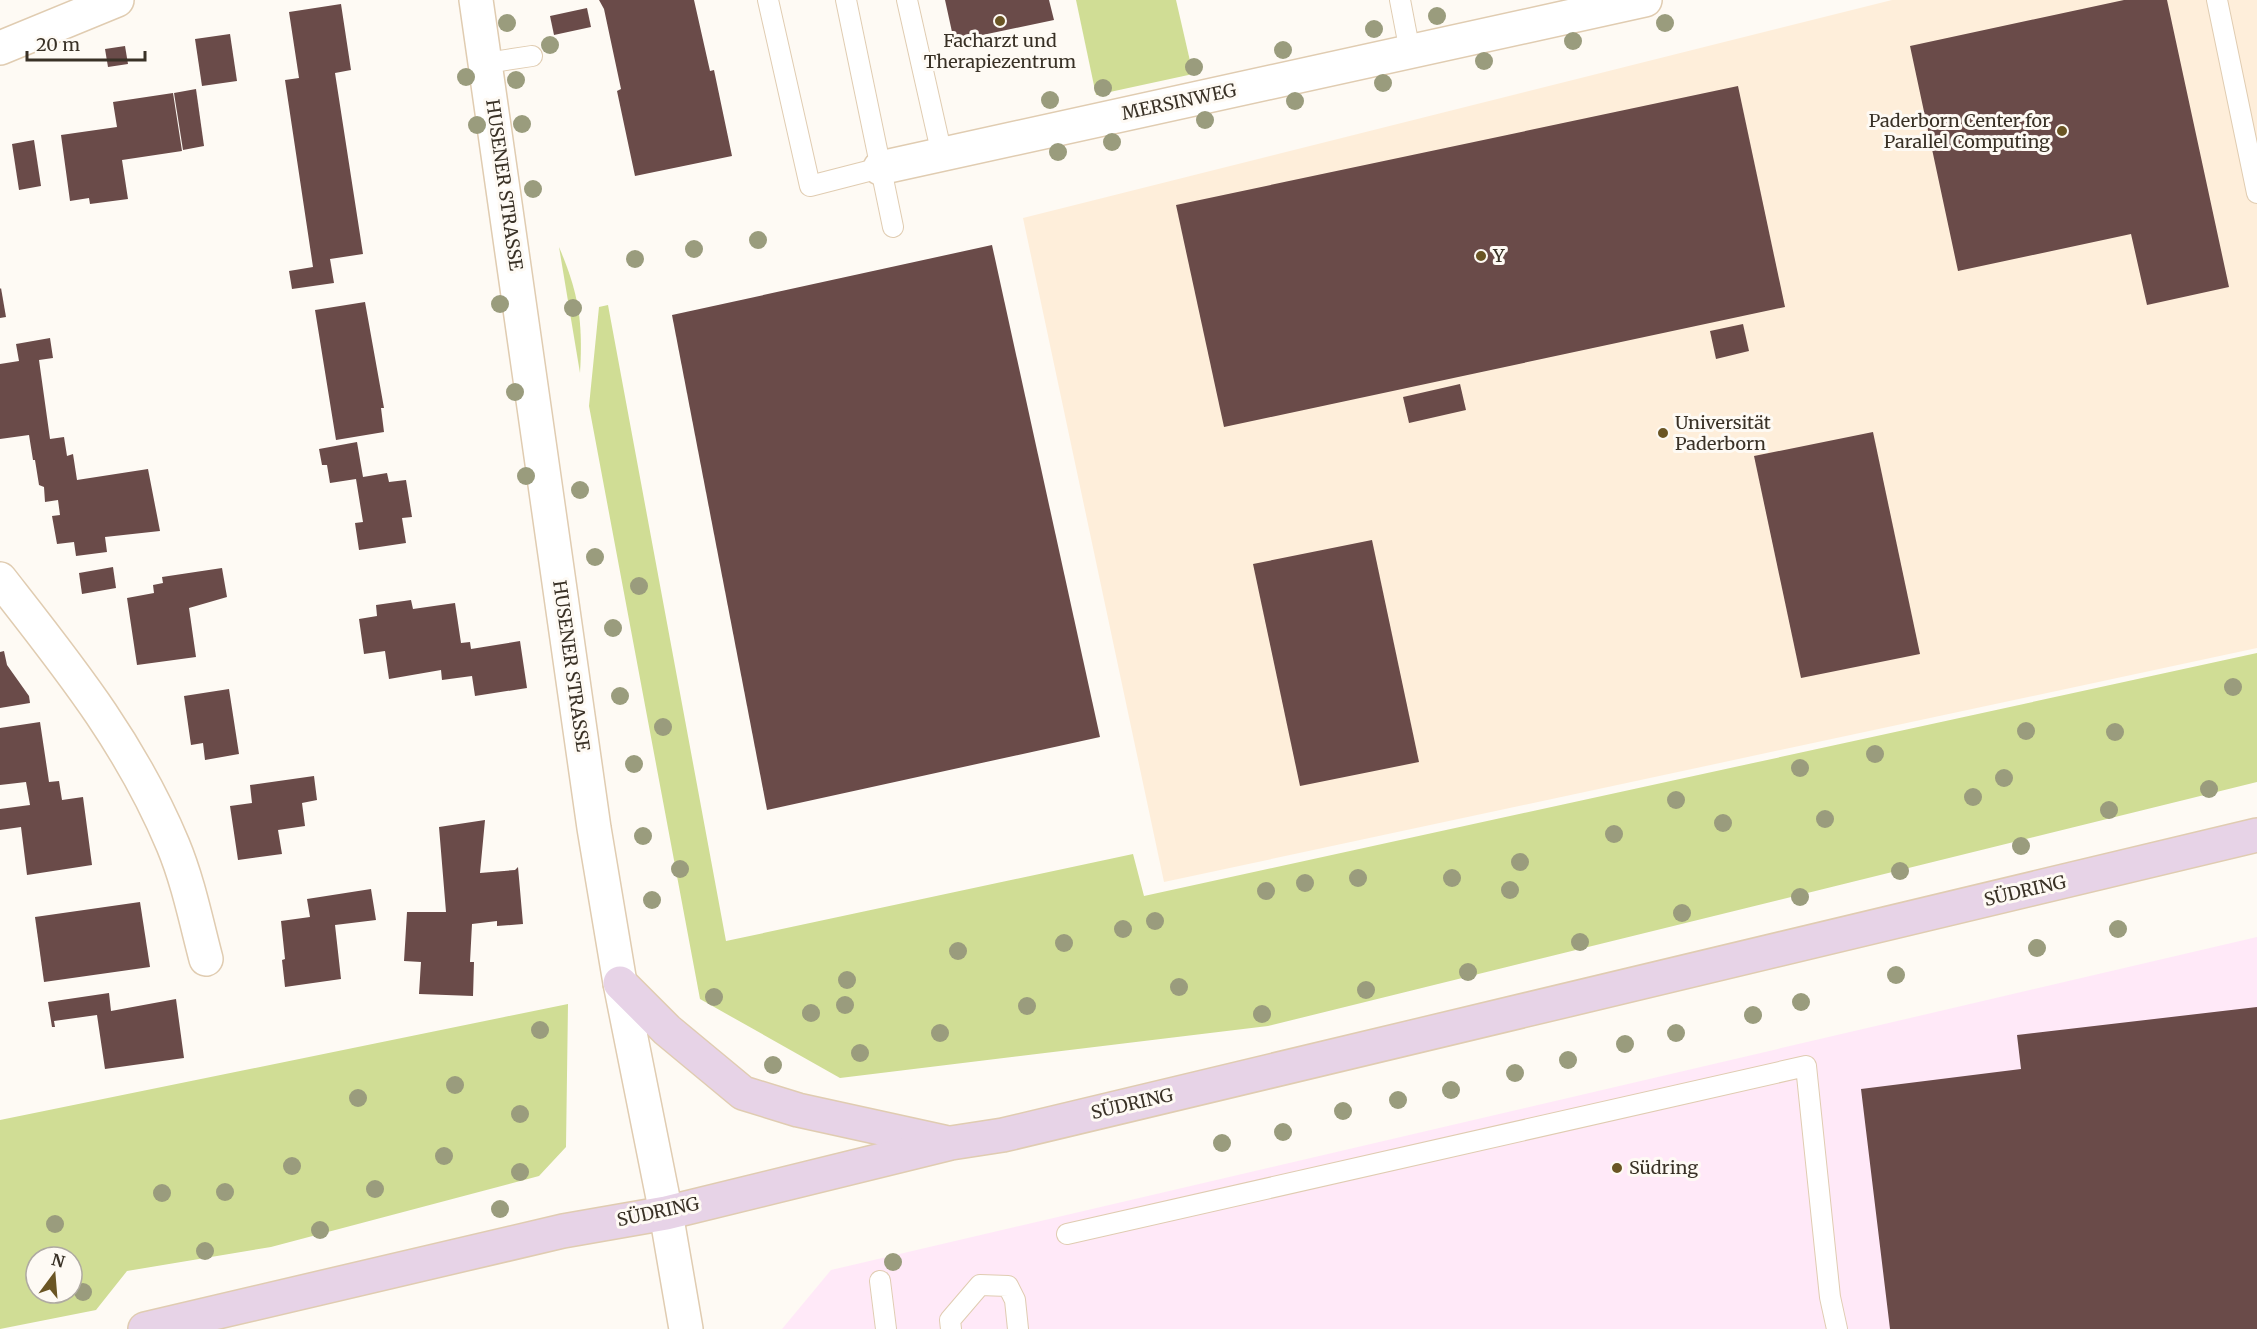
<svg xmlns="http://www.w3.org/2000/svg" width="2257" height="1329" font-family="Merriweather,serif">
<rect width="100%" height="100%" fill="#fefaf4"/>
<polygon fill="#ffe9f8" points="2257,937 2257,1329 782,1329 831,1270"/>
<polygon fill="#feeeda" points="1892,0 2257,0 2257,648 1164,882 1023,218"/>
<g fill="#d0dd95" fill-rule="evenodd">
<polygon points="1076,0 1176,0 1193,74 1096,95"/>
<path d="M 559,247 C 579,294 583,322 580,373 Z"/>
<polygon points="608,305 726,941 1133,854 1144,896 2257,653 2257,782 1268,1026 840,1078 700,999 589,406 599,307"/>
<path d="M 568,1004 L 566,1147 L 539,1176 L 271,1247 L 127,1271 L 96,1310 L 0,1329 L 0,1120 ZM 36,1257 L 72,1257 L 72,1293 L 36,1293 Z"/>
</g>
<g fill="#6a4b49">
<polygon points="599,0 694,0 710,71 714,70 732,156 635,176 617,91 621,89 604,9"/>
<polygon points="945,0 1049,0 1054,20 954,41"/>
<polygon points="2124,0 2167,0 2229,287 2147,305 2131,234 1958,271 1910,46"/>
<polygon points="341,4 351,70 335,73 363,254 330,259 334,283 292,289 289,271 313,267 285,80 299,78 289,12"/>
<polygon points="587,8 591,27 554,35 550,16"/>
<polygon points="230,34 237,81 202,86 195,39"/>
<polygon points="125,46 128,64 108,67 105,49"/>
<polygon points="1738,86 1785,307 1224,427 1176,205"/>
<polygon points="196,89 204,146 183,150 174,93"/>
<polygon points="173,93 182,151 122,160 128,199 90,204 89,198 70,201 61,135 117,127 113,102"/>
<polygon points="34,140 41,186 19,190 12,144"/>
<polygon points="992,245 1100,737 767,810 672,315"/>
<polygon points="1,288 6,317 0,318 0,289"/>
<polygon points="365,302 384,408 381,408 384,432 336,440 315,310"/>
<polygon points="1743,324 1749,351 1716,359 1710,331"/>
<polygon points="50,338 53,358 39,360 50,439 64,437 67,456 73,454 77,480 148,469 160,531 105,537 107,552 76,556 74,542 57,544 52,516 60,515 58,500 45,502 44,487 39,485 35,460 33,460 29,435 0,439 0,364 19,361 16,344"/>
<polygon points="1460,384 1466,410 1409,423 1403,397"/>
<polygon points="1873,432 1920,654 1801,678 1754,456"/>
<polygon points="357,442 363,477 387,473 389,482 406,480 412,517 402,518 406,543 359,550 355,523 363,522 356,479 330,483 327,465 322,465 319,449"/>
<polygon points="1372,540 1419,762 1300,786 1253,564"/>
<polygon points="113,567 116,588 82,594 79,573"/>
<polygon points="222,568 227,597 189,608 196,657 137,665 127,598 154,593 153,585 163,583 162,577"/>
<polygon points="411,600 413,609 455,603 461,643 470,642 471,649 520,641 527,688 475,696 472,676 442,680 441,670 389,679 385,651 364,654 359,619 377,616 376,605"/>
<polygon points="4,651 7,665 29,696 30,703 0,708 0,652"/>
<polygon points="229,689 239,754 205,760 203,743 191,745 184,696"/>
<polygon points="40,722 49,782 59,781 62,800 83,797 92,865 27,875 21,827 0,830 0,809 30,805 26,782 0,785 0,728"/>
<polygon points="314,776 317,800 302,803 305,826 278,830 282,854 238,860 230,806 252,803 250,785"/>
<polygon points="485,820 480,873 515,870 518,867 523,924 497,926 497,921 472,924 470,962 474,962 473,996 419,994 421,962 404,961 407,912 446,912 439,827"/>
<polygon points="371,889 376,920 335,925 341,979 285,987 282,960 285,959 281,921 310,917 307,899"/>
<polygon points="140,902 150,967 44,982 35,917"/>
<polygon points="109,993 111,1011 176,999 184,1058 105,1069 97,1015 54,1021 55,1027 52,1027 48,1002"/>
<polygon points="2257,1007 2257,1329 1890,1329 1861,1089 2021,1069 2017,1035"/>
</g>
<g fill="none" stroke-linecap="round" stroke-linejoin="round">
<g stroke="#e0ccb1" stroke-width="22">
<g id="lane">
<polyline points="768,0 810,186 880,168"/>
<polyline points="846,0 893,227"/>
<polyline points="907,0 942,155"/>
<polyline points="1400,0 1410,52"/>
<polyline points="2217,0 2257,193"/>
<polyline points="487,63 532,56"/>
<polyline points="1067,1234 1806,1066 1830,1297 1837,1329"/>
<polyline points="880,1281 886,1329"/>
<polyline points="951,1329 950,1320 980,1285 1008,1286 1015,1300 1018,1329"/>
</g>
</g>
<g stroke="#e0ccb1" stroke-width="36">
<g id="street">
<polyline points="476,0 594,828 620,983 666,1213 686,1329"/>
<polyline points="0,48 117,0"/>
<polyline points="880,168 1645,0"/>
<path d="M 0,579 C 68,666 130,742 173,845 C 188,881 196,921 206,959"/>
</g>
</g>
<g stroke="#e0ccb1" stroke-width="36">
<g id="secondary">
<polyline points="620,983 667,1030 743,1093 798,1110 944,1142"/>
<polyline points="145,1329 563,1231 666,1213 951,1143 1003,1135 2257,835"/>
</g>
</g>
<use href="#lane" stroke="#fff" stroke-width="20"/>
<use href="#street" stroke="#fff" stroke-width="33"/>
<use href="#secondary" stroke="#e7d3e7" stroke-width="33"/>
</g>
<g fill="#9a9c7d">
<circle cx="1437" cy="16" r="9"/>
<circle cx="507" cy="23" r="9"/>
<circle cx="1665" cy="23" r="9"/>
<circle cx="1374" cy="29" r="9"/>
<circle cx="1573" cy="41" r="9"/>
<circle cx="550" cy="45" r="9"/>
<circle cx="1283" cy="50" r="9"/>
<circle cx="1484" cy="61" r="9"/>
<circle cx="1194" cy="67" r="9"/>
<circle cx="466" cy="77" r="9"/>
<circle cx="516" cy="80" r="9"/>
<circle cx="1383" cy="83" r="9"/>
<circle cx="1103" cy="88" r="9"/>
<circle cx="1050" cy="100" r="9"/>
<circle cx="1295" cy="101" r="9"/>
<circle cx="1205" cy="120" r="9"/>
<circle cx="522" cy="124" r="9"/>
<circle cx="477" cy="125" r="9"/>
<circle cx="1112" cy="142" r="9"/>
<circle cx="1058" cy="152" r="9"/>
<circle cx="533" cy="189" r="9"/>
<circle cx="758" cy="240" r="9"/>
<circle cx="694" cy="249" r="9"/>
<circle cx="635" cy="259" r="9"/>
<circle cx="500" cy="304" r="9"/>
<circle cx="573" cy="308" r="9"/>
<circle cx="515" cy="392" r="9"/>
<circle cx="526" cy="476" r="9"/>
<circle cx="580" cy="490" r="9"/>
<circle cx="595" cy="557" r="9"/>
<circle cx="639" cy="586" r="9"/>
<circle cx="613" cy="628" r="9"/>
<circle cx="2233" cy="687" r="9"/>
<circle cx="620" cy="696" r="9"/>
<circle cx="663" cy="727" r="9"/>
<circle cx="2026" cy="731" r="9"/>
<circle cx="2115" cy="732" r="9"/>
<circle cx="1875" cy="754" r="9"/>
<circle cx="634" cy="764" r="9"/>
<circle cx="1800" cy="768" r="9"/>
<circle cx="2004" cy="778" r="9"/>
<circle cx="2209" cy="789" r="9"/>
<circle cx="1973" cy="797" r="9"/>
<circle cx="1676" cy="800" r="9"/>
<circle cx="2109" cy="810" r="9"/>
<circle cx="1825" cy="819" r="9"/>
<circle cx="1723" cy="823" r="9"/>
<circle cx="1614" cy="834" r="9"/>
<circle cx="643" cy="836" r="9"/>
<circle cx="2021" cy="846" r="9"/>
<circle cx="1520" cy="862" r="9"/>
<circle cx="680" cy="869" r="9"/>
<circle cx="1900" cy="871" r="9"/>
<circle cx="1358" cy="878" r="9"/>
<circle cx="1452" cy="878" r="9"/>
<circle cx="1305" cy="883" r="9"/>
<circle cx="1510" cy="890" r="9"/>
<circle cx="1266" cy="891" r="9"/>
<circle cx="1800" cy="897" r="9"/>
<circle cx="652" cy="900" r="9"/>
<circle cx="1682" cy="913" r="9"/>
<circle cx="1155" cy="921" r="9"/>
<circle cx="1123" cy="929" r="9"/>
<circle cx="2118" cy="929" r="9"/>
<circle cx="1580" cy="942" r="9"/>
<circle cx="1064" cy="943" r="9"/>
<circle cx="2037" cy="948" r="9"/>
<circle cx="958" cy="951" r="9"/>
<circle cx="1468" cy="972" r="9"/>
<circle cx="1896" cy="975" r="9"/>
<circle cx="847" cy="980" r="9"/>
<circle cx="1179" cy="987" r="9"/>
<circle cx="1366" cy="990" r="9"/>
<circle cx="714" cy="997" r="9"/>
<circle cx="1801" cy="1002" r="9"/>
<circle cx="845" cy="1005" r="9"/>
<circle cx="1027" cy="1006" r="9"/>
<circle cx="811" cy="1013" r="9"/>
<circle cx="1262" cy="1014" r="9"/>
<circle cx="1753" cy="1015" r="9"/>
<circle cx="540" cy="1030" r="9"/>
<circle cx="940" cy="1033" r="9"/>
<circle cx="1676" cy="1033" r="9"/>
<circle cx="1625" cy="1044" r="9"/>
<circle cx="860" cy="1053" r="9"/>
<circle cx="1568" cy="1060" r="9"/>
<circle cx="773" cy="1065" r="9"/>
<circle cx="1515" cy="1073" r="9"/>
<circle cx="455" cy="1085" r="9"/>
<circle cx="1451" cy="1090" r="9"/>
<circle cx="358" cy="1098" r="9"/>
<circle cx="1398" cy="1100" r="9"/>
<circle cx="1343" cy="1111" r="9"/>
<circle cx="520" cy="1114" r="9"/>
<circle cx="1283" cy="1132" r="9"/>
<circle cx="1222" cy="1143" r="9"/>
<circle cx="444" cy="1156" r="9"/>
<circle cx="292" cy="1166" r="9"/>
<circle cx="520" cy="1172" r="9"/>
<circle cx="375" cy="1189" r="9"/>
<circle cx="225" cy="1192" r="9"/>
<circle cx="162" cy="1193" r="9"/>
<circle cx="500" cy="1209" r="9"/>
<circle cx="55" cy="1224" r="9"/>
<circle cx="320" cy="1230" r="9"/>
<circle cx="205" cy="1251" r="9"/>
<circle cx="893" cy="1262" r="9"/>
<circle cx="83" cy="1292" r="9"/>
</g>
<g fill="#6a5524" stroke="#fefaf4" stroke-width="2">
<circle cx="1000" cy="21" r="6"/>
<circle cx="2062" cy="131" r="6"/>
<circle cx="1481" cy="256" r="6"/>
<circle cx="1663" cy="433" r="6"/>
<circle cx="1617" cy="1168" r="6"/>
</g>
<g text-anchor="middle" stroke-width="6" stroke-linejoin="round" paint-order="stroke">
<g font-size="18" fill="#393126" stroke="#fefaf4" text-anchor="start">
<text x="1000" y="47" text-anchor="middle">Facharzt und<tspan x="1000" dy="21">Therapiezentrum</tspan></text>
<text x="2050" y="127" text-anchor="end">Paderborn Center for<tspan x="2050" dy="21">Parallel Computing</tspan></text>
<text x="1493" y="262">Y</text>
<text x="1675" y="429">Universität<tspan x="1675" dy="21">Paderborn</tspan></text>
<text x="1629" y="1174">Südring</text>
</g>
<g font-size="18" fill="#393126" stroke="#fefaf4">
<text transform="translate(1179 102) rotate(-12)" y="6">MERSINWEG</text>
<text transform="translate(504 185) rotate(82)" y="6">HUSENER STRASSE</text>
<text transform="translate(571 666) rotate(82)" y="6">HUSENER STRASSE</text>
<text transform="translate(2025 891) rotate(-13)" y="6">SÜDRING</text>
<text transform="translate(1132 1104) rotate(-13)" y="6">SÜDRING</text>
<text transform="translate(658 1212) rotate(-12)" y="6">SÜDRING</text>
</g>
</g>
<g transform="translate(54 1275) rotate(16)"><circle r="28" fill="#fefaf4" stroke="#afaaa2" stroke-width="1.5"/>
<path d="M0-4.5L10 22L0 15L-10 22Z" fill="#6a5524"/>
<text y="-9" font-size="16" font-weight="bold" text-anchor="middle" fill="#393126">N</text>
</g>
<path d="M27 51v9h118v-9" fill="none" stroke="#393126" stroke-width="3"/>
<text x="36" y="51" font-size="18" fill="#393126" stroke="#fefaf4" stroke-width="4.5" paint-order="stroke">20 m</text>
</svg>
